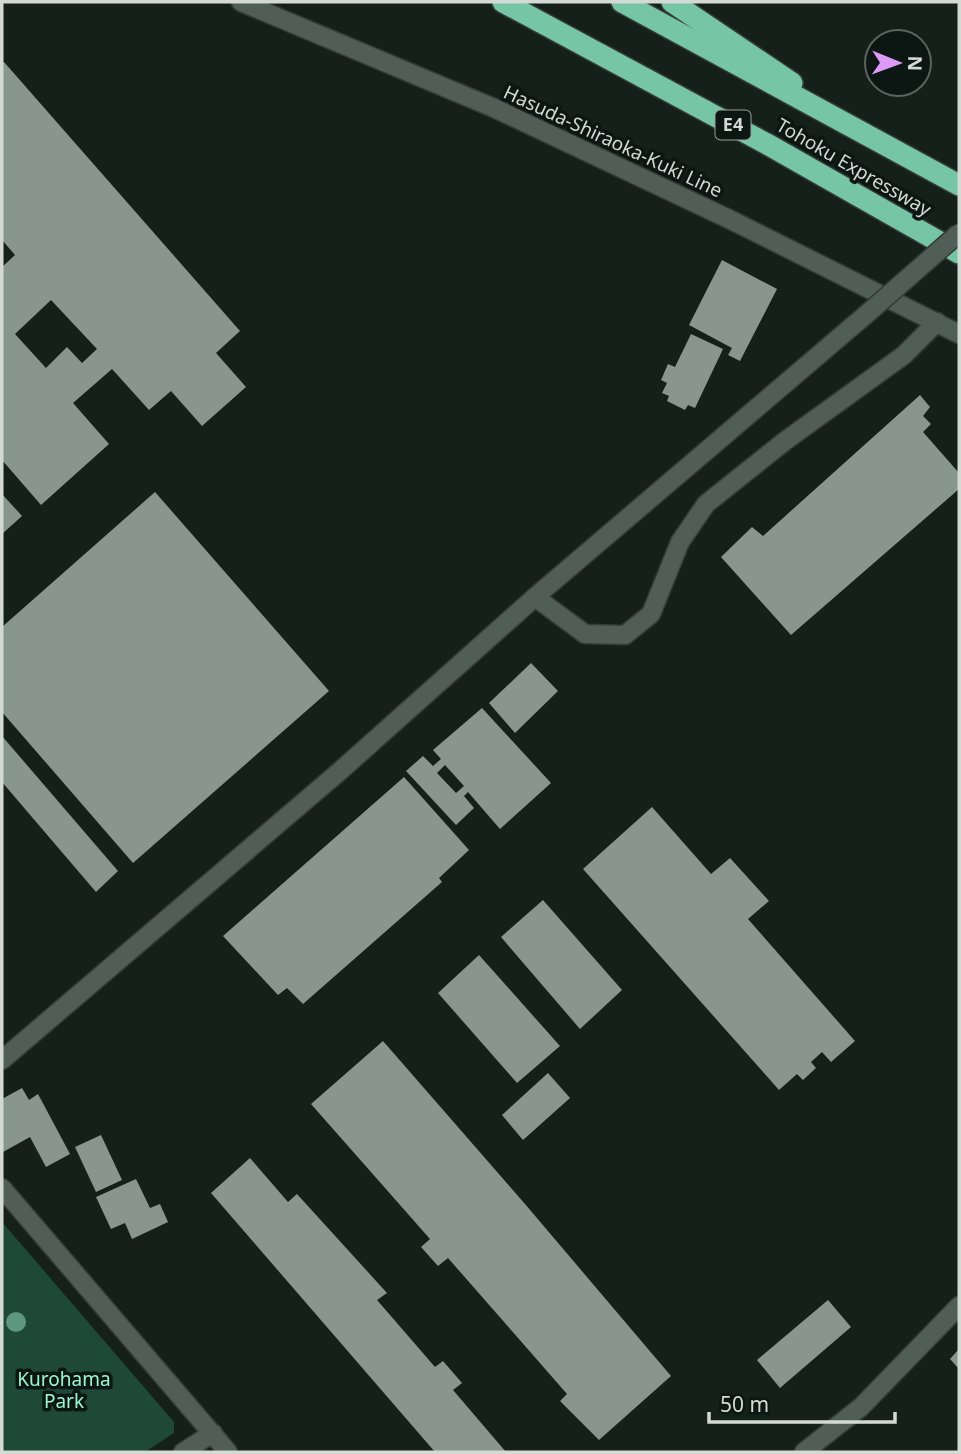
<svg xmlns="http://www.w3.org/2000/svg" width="961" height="1454" font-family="'Noto Sans',sans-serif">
<rect width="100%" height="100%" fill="#15201b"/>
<polygon fill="#1e4838" points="2,1222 174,1422 174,1433 145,1452 2,1452"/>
<g fill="#899690" fill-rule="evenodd">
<path d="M 4,62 L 240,331 L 216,353 L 246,387 L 202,426 L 171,391 L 149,410 L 112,369 L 73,403 L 109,444 L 41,505 L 2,460 L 2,267 L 15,255 L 2,240 L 2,64 ZM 51,300 L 97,349 L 82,363 L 67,347 L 46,368 L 15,334 Z"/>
<polygon points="722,260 777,289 740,361 728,355 732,348 689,325"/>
<polygon points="691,334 723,349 695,408 688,405 685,410 667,401 669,396 662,393 667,383 661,380 668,364 675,367"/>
<polygon points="920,395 930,407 923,416 931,424 923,432 959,473 959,489 791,635 721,557 752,527 763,536"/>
<polygon points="155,492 329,691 133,863 2,712 2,627"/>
<polygon points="2,494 22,516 2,534"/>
<polygon points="531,663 558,691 515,733 489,703"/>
<path d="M 482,708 L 551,783 L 500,829 L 468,792 L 464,796 L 474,808 L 456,825 L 406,771 L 423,756 L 433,766 L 441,759 L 433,750 ZM 445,765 L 464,786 L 456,793 L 437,773 Z"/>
<polygon points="2,736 118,871 96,892 2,782"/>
<polygon points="404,777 469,850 439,878 442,882 303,1004 287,988 278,995 223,936"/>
<polygon points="652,807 711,874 730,858 769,901 748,919 855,1041 831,1062 822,1052 811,1062 816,1068 803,1080 797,1074 779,1090 583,869"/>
<polygon points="543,900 622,990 580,1029 501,937"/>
<polygon points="479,955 560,1046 517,1083 438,993"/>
<polygon points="383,1041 525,1204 671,1376 599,1440 560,1401 567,1394 448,1258 438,1266 421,1247 430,1239 311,1104"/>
<polygon points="548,1073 570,1098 523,1140 502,1115"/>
<polygon points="22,1088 29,1100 38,1094 70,1154 46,1167 30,1137 3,1152 2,1150 2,1099"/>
<polygon points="101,1135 122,1180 96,1192 75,1147"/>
<polygon points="250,1158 288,1202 297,1194 387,1293 377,1300 435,1367 443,1361 462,1383 453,1390 506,1452 435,1452 211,1193"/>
<polygon points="136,1179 150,1208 160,1204 168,1222 132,1239 125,1223 111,1229 96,1197"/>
<polygon points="828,1300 851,1327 780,1388 757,1360"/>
<polygon points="959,1349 959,1369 950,1359"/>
</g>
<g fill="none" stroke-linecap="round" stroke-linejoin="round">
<g stroke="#343b38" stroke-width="21">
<polyline id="street" points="804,1452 861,1407 959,1306"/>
</g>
<g stroke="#343b38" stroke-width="21">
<g id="secondary">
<polyline points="241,2 494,108 731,220 959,334"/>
<polyline points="535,597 585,634 625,635 651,614 680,542 706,504 785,441 904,355 937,322"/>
<polyline points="2,1060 340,771 535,597 869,312"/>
<polyline points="2,1188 228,1452"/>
<polyline points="183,1452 213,1433"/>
</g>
</g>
<g stroke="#343b38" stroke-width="24">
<g id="highway">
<polyline points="503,2 767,144 959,253"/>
<polyline points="622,2 959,185"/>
<polyline points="672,2 792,83"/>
</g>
</g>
<use href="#street" stroke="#515d57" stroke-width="18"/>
<use href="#secondary" stroke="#515d57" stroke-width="18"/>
<use href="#highway" stroke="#76c5a4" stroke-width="21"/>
<g stroke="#343b38" stroke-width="21" stroke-linecap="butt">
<polyline id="secondary-bridge" points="869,312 959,233"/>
</g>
<use href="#secondary-bridge" stroke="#515d57" stroke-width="18"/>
</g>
<circle fill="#5f967e" cx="16" cy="1322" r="10"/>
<g text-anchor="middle" stroke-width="7" stroke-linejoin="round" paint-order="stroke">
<rect fill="#0c1612" stroke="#979f9b" stroke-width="2" x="715.5" y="110.5" width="35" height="29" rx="5"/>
<g font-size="18" font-weight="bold" fill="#d3dad6">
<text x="733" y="131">E4</text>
</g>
<g font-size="19" fill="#d3dad6" stroke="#0c1612">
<text transform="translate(613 141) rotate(25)" y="7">Hasuda-Shiraoka-Kuki Line</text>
<text transform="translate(854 167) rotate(30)" y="7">Tohoku Expressway</text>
</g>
<g font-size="19" fill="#9bf6cf" stroke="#0c1612">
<text x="64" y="1386">Kurohama<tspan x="64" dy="22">Park</tspan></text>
</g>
</g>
<rect width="961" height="1454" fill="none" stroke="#d3dad6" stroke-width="7"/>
<g transform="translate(898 63) rotate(91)"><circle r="33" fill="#0c1612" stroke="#5c6460" stroke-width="2"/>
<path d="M0-5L12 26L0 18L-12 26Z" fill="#db9af6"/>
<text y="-10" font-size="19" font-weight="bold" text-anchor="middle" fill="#d3dad6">N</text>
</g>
<path d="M709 1412v10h186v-10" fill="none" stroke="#d3dad6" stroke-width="3.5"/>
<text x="720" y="1412" font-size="21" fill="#d3dad6" stroke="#0c1612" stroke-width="5" paint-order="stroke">50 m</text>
</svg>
